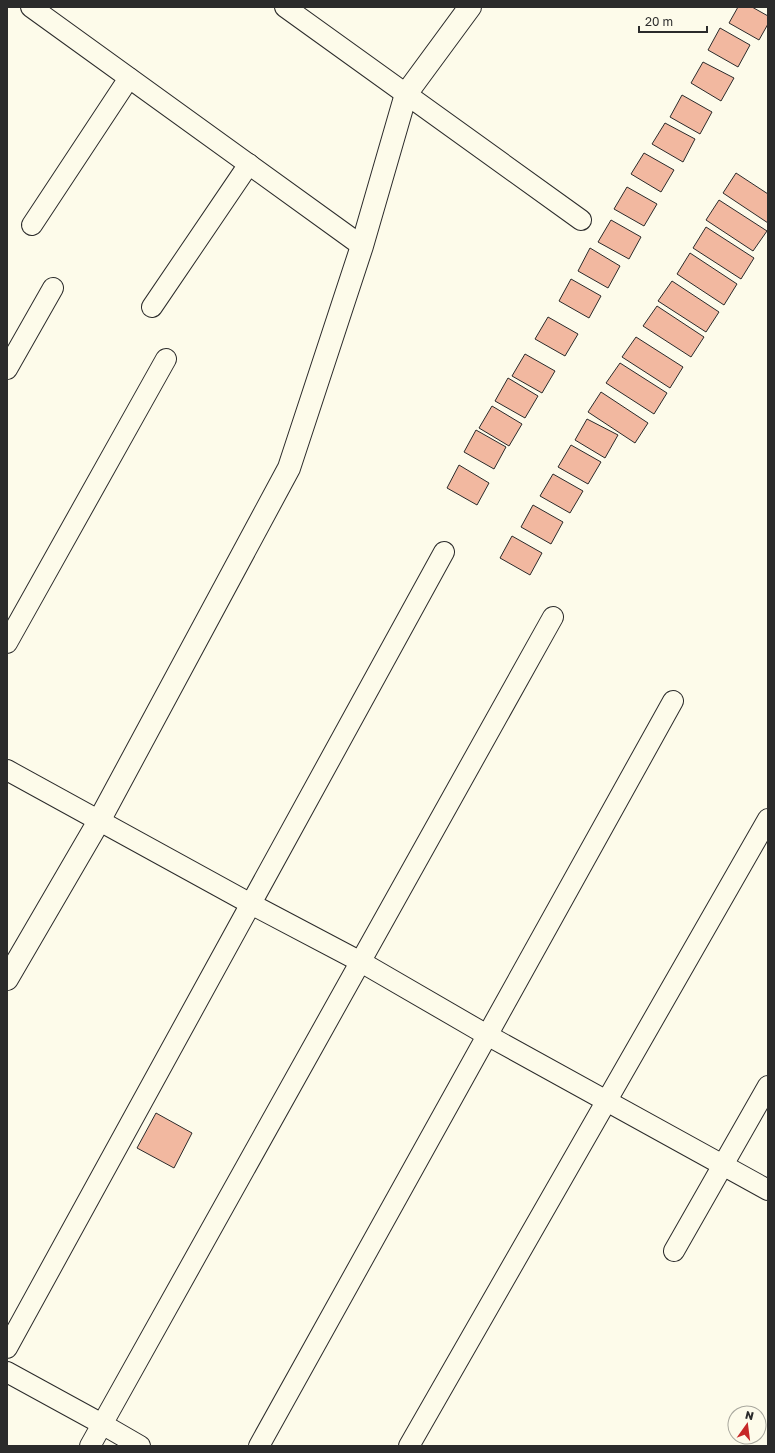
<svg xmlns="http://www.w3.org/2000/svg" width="775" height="1453" font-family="'Golos Text',sans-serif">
<rect width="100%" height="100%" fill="#fdfbea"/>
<g fill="#f2b8a0" stroke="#2b2b2b">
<polygon points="738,7 752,7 768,16 768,24 759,40 729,23"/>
<polygon points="720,28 750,45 738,67 708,50"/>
<polygon points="703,62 734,78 721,101 691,83"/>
<polygon points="682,95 712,112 700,134 670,117"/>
<polygon points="665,123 695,139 683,162 652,144"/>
<polygon points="644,153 674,170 661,192 631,174"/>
<polygon points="736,173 768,194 768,223 723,193"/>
<polygon points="627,187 657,204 644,226 614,209"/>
<polygon points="719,200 767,231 753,251 706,220"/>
<polygon points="611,220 641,237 629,259 598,242"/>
<polygon points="706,227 754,258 741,279 693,248"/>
<polygon points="590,248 620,266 608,288 578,271"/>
<polygon points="690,253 737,284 724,305 677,274"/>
<polygon points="571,279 601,296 589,318 559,301"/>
<polygon points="672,281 719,312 706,332 658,301"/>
<polygon points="657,306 704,337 691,357 643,326"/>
<polygon points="548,317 578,334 565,356 535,339"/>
<polygon points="636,337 683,367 670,388 622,357"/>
<polygon points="525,354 555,371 542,393 512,376"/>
<polygon points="620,363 667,393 654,414 606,383"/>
<polygon points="508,378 538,396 525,418 495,401"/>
<polygon points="601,392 648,423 635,443 588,412"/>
<polygon points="492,406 522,424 509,446 479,428"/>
<polygon points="587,419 618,435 605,458 575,440"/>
<polygon points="476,430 506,447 494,469 464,452"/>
<polygon points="571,445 601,462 588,484 558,467"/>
<polygon points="459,465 489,483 477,505 447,488"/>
<polygon points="553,474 583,491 570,513 540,496"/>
<polygon points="533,505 563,522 551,544 521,527"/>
<polygon points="512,536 542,553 530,575 500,558"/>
<polygon points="156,1113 192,1133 174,1168 137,1148"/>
</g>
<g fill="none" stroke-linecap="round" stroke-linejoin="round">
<g stroke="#2b2b2b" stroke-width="22">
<g id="minor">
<polyline points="31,7 362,246"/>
<polyline points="285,7 581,220"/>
<polyline points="32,225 129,78"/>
<polyline points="152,307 249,164"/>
<polyline points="7,369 53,288"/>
<polyline points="7,643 166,359"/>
<polyline points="7,770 251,904 361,962 487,1035 768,1190"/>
<polyline points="674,1251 768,1086"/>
<polyline points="7,1348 444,552"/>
<polyline points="7,1372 102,1424 140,1446"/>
<polyline points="90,1446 553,617"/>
<polyline points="259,1446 673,701"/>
<polyline points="409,1446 768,819"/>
</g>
</g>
<g stroke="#2b2b2b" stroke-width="24">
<polyline id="tertiary" points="7,979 99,821 289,468 362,246 406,94 470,7"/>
</g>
<use href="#minor" stroke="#fdfbea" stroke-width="20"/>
<use href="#tertiary" stroke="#fdfbea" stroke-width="22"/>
</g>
<rect width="775" height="1453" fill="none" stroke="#2b2b2b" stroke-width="16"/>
<g transform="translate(747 1425) rotate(14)"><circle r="19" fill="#fdfbea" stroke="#a9a89e"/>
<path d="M0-3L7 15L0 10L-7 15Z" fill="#c62828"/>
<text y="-6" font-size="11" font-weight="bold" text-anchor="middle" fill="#2b2b2b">N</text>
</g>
<path d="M639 26v6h68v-6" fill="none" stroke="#2b2b2b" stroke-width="2"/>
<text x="645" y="26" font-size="12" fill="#2b2b2b" stroke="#fdfbea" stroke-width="3" paint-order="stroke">20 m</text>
</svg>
